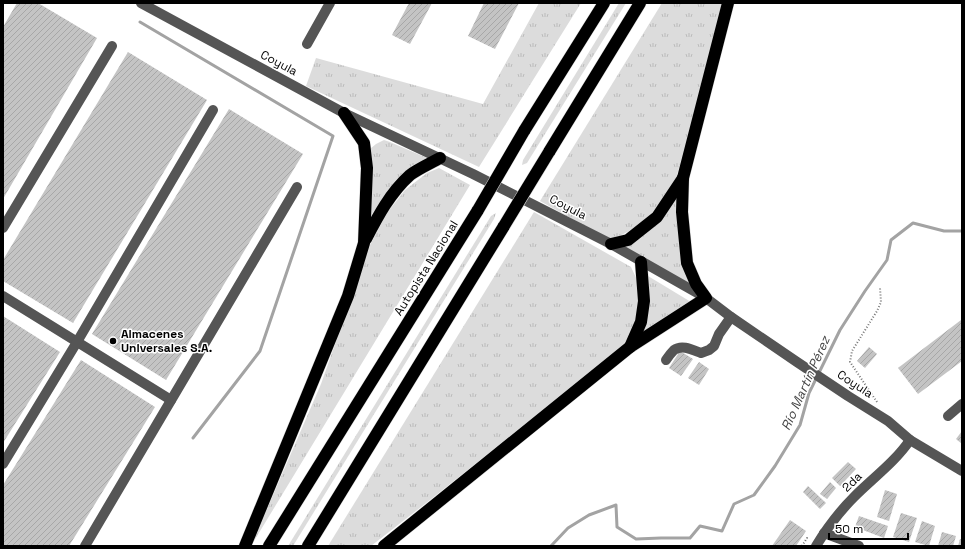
<svg xmlns="http://www.w3.org/2000/svg" width="965" height="549" font-family="'Space Grotesk',sans-serif">
<defs>
<pattern id="grass-tufts" width="24" height="20" patternUnits="userSpaceOnUse"><rect width="24" height="20" fill="#dcdcdc"/><path d="M3 7l-1-3M5 7V3M7 7l1-3M15 17l-1-3M17 17v-4M19 17l1-3" fill="none" stroke="#bbb"/></pattern>
<pattern id="building-hatch" width="6" height="6" patternUnits="userSpaceOnUse"><rect width="6" height="6" fill="#c4c4c4"/><path d="M-1 1l2-2M0 6l6-6M5 7l2-2" fill="none" stroke="#a7a7a7"/></pattern>
</defs>
<rect width="100%" height="100%" fill="#fff"/>
<g fill="url(#grass-tufts)">
<polygon points="539,3 581,3 479,167 306,86 316,58 483,104"/>
<polygon points="619,3 626,3 527,163 522,165 523,160"/>
<polygon points="662,3 725,3 675,182 666,197 650,215 636,227 620,236 608,239 540,201"/>
<polygon points="384,140 390,142 427,158 412,166 396,180 369,218 370,149 376,144"/>
<polygon points="439,168 470,185 251,546 321,384 370,245 387,213 405,190 427,173"/>
<polygon points="678,197 691,285 623,246 648,232"/>
<polygon points="534,212 631,267 638,282 640,291 637,316 633,331 623,345 593,370 430,500 371,546 328,546"/>
<polygon points="496,213 494,219 293,546 288,546 491,216"/>
<polygon points="648,276 691,302 639,338"/>
</g>
<g fill="none" stroke-linecap="round" stroke-linejoin="round">
<g stroke="#a3a3a3" stroke-width="3">
<polyline points="140,22 333,136 260,351 193,438"/>
<polyline points="551,546 568,528 589,515 616,505 617,527 636,539 661,538 690,538 700,526 722,531 734,504 754,495 775,466 800,425 809,393 840,330 865,291 887,260 891,240 913,223 944,231 962,231"/>
</g>
</g>
<g fill="url(#building-hatch)">
<polygon points="17,3 38,3 97,38 3,199 3,27"/>
<polygon points="409,3 432,3 410,44 392,35"/>
<polygon points="484,3 519,3 495,49 468,36"/>
<polygon points="128,52 207,100 73,323 3,281 3,260"/>
<polygon points="229,109 303,154 166,380 92,334"/>
<polygon points="3,316 60,352 3,443"/>
<polygon points="961,320 962,322 962,361 918,394 898,368"/>
<polygon points="869,347 877,354 865,368 857,361"/>
<polygon points="680,351 693,359 681,376 669,368"/>
<polygon points="81,360 155,407 69,546 3,546 3,485"/>
<polygon points="699,362 709,369 699,385 688,378"/>
<polygon points="962,431 962,444 956,439"/>
<polygon points="848,462 856,469 840,486 832,478"/>
<polygon points="830,482 836,488 827,499 820,494"/>
<polygon points="808,486 826,503 820,509 803,492"/>
<polygon points="885,490 897,494 889,521 877,517"/>
<polygon points="901,513 917,518 909,542 893,537"/>
<polygon points="859,516 888,526 884,538 855,527"/>
<polygon points="790,520 806,531 796,546 772,546"/>
<polygon points="922,521 935,526 929,546 915,542"/>
<polygon points="942,532 956,536 953,546 938,546"/>
<polygon points="960,539 962,540 962,546 958,546"/>
</g>
<g fill="none" stroke-linecap="round" stroke-linejoin="round">
<g stroke="#dbdbdb" stroke-width="13">
<g id="highway">
<polyline points="524,131 604,3"/>
<polyline points="549,152 640,3"/>
<path d="M 366,239 C 378,216 390,193 410,175 C 418,169 431,163 440,158"/>
<polyline points="611,244 628,240 657,217 683,178"/>
<polyline points="630,347 641,322 644,301 641,262"/>
<polyline points="245,546 348,296 364,243 367,168 364,143 344,113"/>
<polyline points="269,546 478,210"/>
<polyline points="308,546 504,226"/>
<polyline points="384,546 630,347 706,298 696,284 687,263 682,212 683,178 728,3"/>
</g>
</g>
<g stroke="#777" stroke-width="2" stroke-dasharray="1 2" stroke-linecap="butt">
<polyline points="877,402 850,362 852,351 877,311 881,302 880,288"/>
<polyline points="802,546 807,538 809,539"/>
</g>
<g stroke="#555" stroke-width="10">
<polyline points="141,3 344,113 473,174 611,244 706,298 731,317 797,362 848,396 888,421 910,440 962,471"/>
<polyline points="307,44 330,3"/>
<polyline points="3,228 112,46"/>
<polyline points="3,296 171,400"/>
<path d="M 666,360 C 668,357 671,353 674,350 C 682,344 693,350 701,353 L 709,350 L 714,346 L 719,334 L 731,317"/>
<polyline points="948,416 962,404"/>
<polyline points="3,464 77,342 213,110"/>
<polyline points="824,533 859,546"/>
<polyline points="85,546 297,187"/>
<path d="M 816,546 C 827,528 839,512 854,497 C 873,478 895,462 910,440"/>
</g>
<use href="#highway" stroke="#000" stroke-width="12"/>
<g stroke="#dbdbdb" stroke-width="13" stroke-linecap="butt">
<g id="highway-bridge">
<polyline points="478,210 524,131"/>
<polyline points="504,226 549,152"/>
</g>
</g>
<use href="#highway-bridge" stroke="#000" stroke-width="12"/>
</g>
<circle fill="#000" stroke="#fff" stroke-width="1.5" cx="113" cy="341" r="4"/>
<g text-anchor="middle" stroke-width="3" stroke-linejoin="round" paint-order="stroke">
<g font-size="12" fill="#000" stroke="#fff">
<text transform="translate(279 63) rotate(28)" y="4">Coyula</text>
<text transform="translate(568 207) rotate(27)" y="4">Coyula</text>
<text transform="translate(426 268) rotate(-58)" y="4">Autopista Nacional</text>
<text transform="translate(855 384) rotate(33)" y="4">Coyula</text>
<text transform="translate(852 482) rotate(-45)" y="4">2da</text>
</g>
<g font-size="12" font-weight="bold" fill="#000" stroke="#fff" text-anchor="start">
<text x="121" y="338">Almacenes<tspan x="121" dy="14">Universales S.A.</tspan></text>
</g>
<g font-size="13" font-style="italic" fill="#444" stroke="#fff">
<text transform="translate(805 383) rotate(-66)" y="5">Río Martín Pérez</text>
</g>
</g>
<rect width="965" height="549" fill="none" stroke="#000000" stroke-width="8"/>
<path d="M829 533v6h79v-6" fill="none" stroke="#000000" stroke-width="2"/>
<text x="835" y="533" font-size="12" fill="#000000" stroke="#ffffff" stroke-width="3" paint-order="stroke">50 m</text>
</svg>
